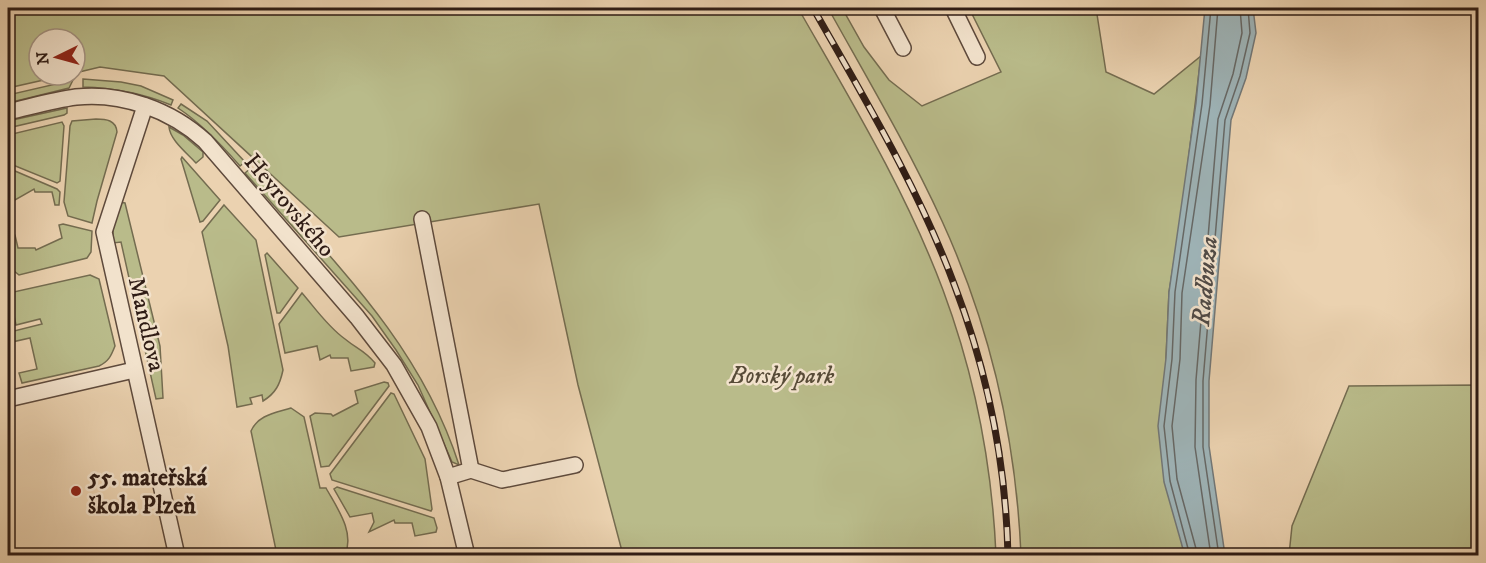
<svg xmlns="http://www.w3.org/2000/svg" width="1486" height="563" font-family="'IM FELL DW Pica',serif">
<rect width="100%" height="100%" fill="#ebd2b0"/>
<filter id="stains"><feTurbulence type="fractalNoise" baseFrequency=".00333" numOctaves="4"/><feColorMatrix values="0 0 0 0 .2 0 0 0 0 .09 0 0 0 0 .02 0 0 0 .5 -.17"/></filter>
<radialGradient id="worn" r=".72"><stop offset=".6" stop-color="#630" stop-opacity="0"/><stop offset="1" stop-color="#630" stop-opacity=".3"/></radialGradient>
<g fill="#b9bb8a" stroke="#746c50" stroke-width="1.5">
<path d="M 8,8 L 798,8 C 850,99 906,191 943,290 C 975,376 992,464 996,555 L 623,555 L 578,385 L 539,204 L 339,237 L 164,76 L 100,67 L 75,73 L 75,39 L 39,39 L 39,75 L 66,75 L 8,88 Z"/>
<path d="M 828,8 L 842,8 L 864,47 L 889,80 L 922,106 L 1001,72 L 969,8 L 1096,8 L 1106,72 L 1154,94 L 1201,56 L 1182,211 L 1169,292 L 1166,358 L 1182,544 L 1185,555 L 1021,555 C 1016,438 991,328 942,221 C 908,147 867,78 828,8 Z"/>
<path d="M 83,79 L 121,82 L 141,86 L 173,100 L 171,105 C 142,93 115,88 83,87 Z"/>
<polygon points="73,80 69,88 8,103 8,95"/>
<path d="M 181,104 L 207,121 L 245,162 L 240,166 C 221,144 202,124 178,108 Z"/>
<polygon points="67,108 67,113 64,115 8,128 8,121"/>
<path d="M 96,119 C 106,119 116,120 117,132 L 97,201 L 92,223 L 68,216 L 64,202 L 70,126 L 72,121 Z"/>
<polygon points="62,122 64,126 60,181 57,183 8,163 8,135"/>
<path d="M 169,127 L 183,135 L 203,152 L 203,157 L 196,163 C 187,153 170,140 169,127 Z"/>
<polygon points="182,157 220,200 203,221 200,222 181,159"/>
<polygon points="8,168 57,189 60,192 59,205 55,205 52,192 35,192 34,189 8,204"/>
<path d="M 251,168 C 333,261 420,343 459,465 L 452,462 L 418,385 L 396,350 L 372,316 L 245,173 Z"/>
<polygon points="119,202 125,203 160,346 163,398 156,399 121,242 113,243 113,227"/>
<path d="M 224,205 L 256,240 L 283,370 C 280,384 276,393 263,401 L 262,395 L 250,398 L 252,404 L 237,407 L 228,346 L 202,232 Z"/>
<polygon points="63,224 92,231 91,252 87,258 19,275 8,266 8,237 11,234 15,235 18,248 35,248 36,250 62,238 59,225"/>
<polygon points="267,253 298,288 280,313 277,313 265,255"/>
<path d="M 90,275 L 99,279 L 115,346 C 111,356 109,361 99,366 L 22,383 L 19,373 L 37,369 L 30,338 L 12,342 L 10,332 L 42,324 L 40,319 L 16,325 L 9,293 Z"/>
<path d="M 302,293 C 315,308 328,327 345,339 C 357,349 364,350 375,363 L 374,367 L 351,371 L 348,358 L 331,358 L 330,355 L 320,360 L 317,346 L 285,353 L 279,324 Z"/>
<polygon points="384,382 388,383 389,386 329,466 321,467 310,416 315,413 331,414 333,416 358,403 355,391"/>
<polygon points="1478,385 1478,500 1472,555 1289,555 1292,526 1349,386"/>
<polygon points="391,393 394,394 425,459 432,509 431,511 332,480 330,474"/>
<path d="M 291,408 L 304,417 L 320,488 L 326,488 C 337,508 355,532 345,555 L 277,555 L 251,431 C 258,415 275,413 291,408 Z"/>
<polygon points="337,487 434,518 437,528 436,532 415,536 412,523 395,523 394,520 369,532 374,522 372,513 350,517 334,489"/>
</g>
<polygon fill="#9eb4b8" stroke="#727777" stroke-width="1.5" points="1205,8 1253,8 1256,33 1246,78 1231,120 1209,381 1209,446 1225,555 1185,556 1164,482 1158,426 1166,358 1169,292 1196,103"/>
<g fill="none" stroke-linecap="round" stroke-linejoin="round">
<g stroke="#666866" stroke-width="1.5">
<polyline points="1190,556 1170,481 1164,426 1172,359 1175,292 1202,104 1211,8"/>
<polyline points="1198,556 1177,479 1172,426 1180,359 1182,293 1210,105 1218,8"/>
<polyline points="1211,556 1195,447 1196,380 1218,119 1233,74 1242,33 1240,8"/>
<polyline points="1219,556 1203,447 1203,381 1225,120 1240,76 1250,33 1248,8"/>
</g>
<g stroke="#5e4a3c" stroke-width="18">
<g id="minor">
<polyline points="882,8 903,48"/>
<polyline points="953,8 977,57"/>
<polyline points="145,106 104,232 177,556"/>
<path d="M 8,112 C 30,107 53,100 76,97 C 122,92 171,110 205,141 L 357,317 L 394,365 L 429,427 L 448,477 L 467,556"/>
<polyline points="422,219 471,470"/>
<polyline points="8,399 134,370"/>
<polyline points="448,477 471,470 502,480 575,465"/>
</g>
</g>
<use href="#minor" stroke="#f2e2cc" stroke-width="15"/>
<g stroke="#2f1c15" stroke-width="7">
<path id="rail" d="M 813,8 C 864,98 918,187 954,284 C 987,370 1006,463 1008,556"/>
</g>
<use href="#rail" stroke="#f2e2cc" stroke-width="4.5" stroke-dasharray="14" stroke-linecap="butt"/>
</g>
<circle fill="#8f2418" stroke="#f2e2cc" stroke-width="2" cx="76" cy="491" r="6"/>
<g text-anchor="middle" stroke-width="5" stroke-linejoin="round" paint-order="stroke">
<g font-size="24" fill="#2f1c15" stroke="#f2e2cc">
<text transform="translate(290 205) rotate(50)" y="8">Heyrovského</text>
<text transform="translate(147 324) rotate(77)" y="8">Mandlova</text>
</g>
<g font-size="24" font-style="italic" fill="#584c38" stroke="#f2e2cc">
<text x="782" y="383">Borský park</text>
</g>
<g font-size="24" font-weight="bold" fill="#2f1c15" stroke="#f2e2cc" text-anchor="start">
<text x="88" y="485">55. mateřská<tspan x="88" dy="28">škola Plzeň</tspan></text>
</g>
<g font-size="26" font-style="italic" fill="#504a46" stroke="#f2e2cc">
<text transform="translate(1204 281) rotate(-85)" y="9">Radbuza</text>
</g>
</g>
<rect width="1486" height="563" fill="none" stroke="#ebd2b0" stroke-width="30"/>
<rect x="9" y="9" width="1468" height="545" fill="none" stroke="#2f1c15" stroke-width="3"/>
<rect x="15" y="15" width="1456" height="533" fill="none" stroke="#2f1c15" stroke-width="1.5"/>
<g transform="translate(57 57) rotate(265)"><circle r="28" fill="#f2e2cc" stroke="#a49383" stroke-width="1.5"/>
<path d="M0-4.5L10 22L0 15L-10 22Z" fill="#8f2418"/>
<text y="-9" font-size="16" font-weight="bold" text-anchor="middle" fill="#2f1c15">N</text>
</g>
<rect width="100%" height="100%" filter="url(#stains)"/>
<rect width="100%" height="100%" fill="url(#worn)"/>
</svg>
